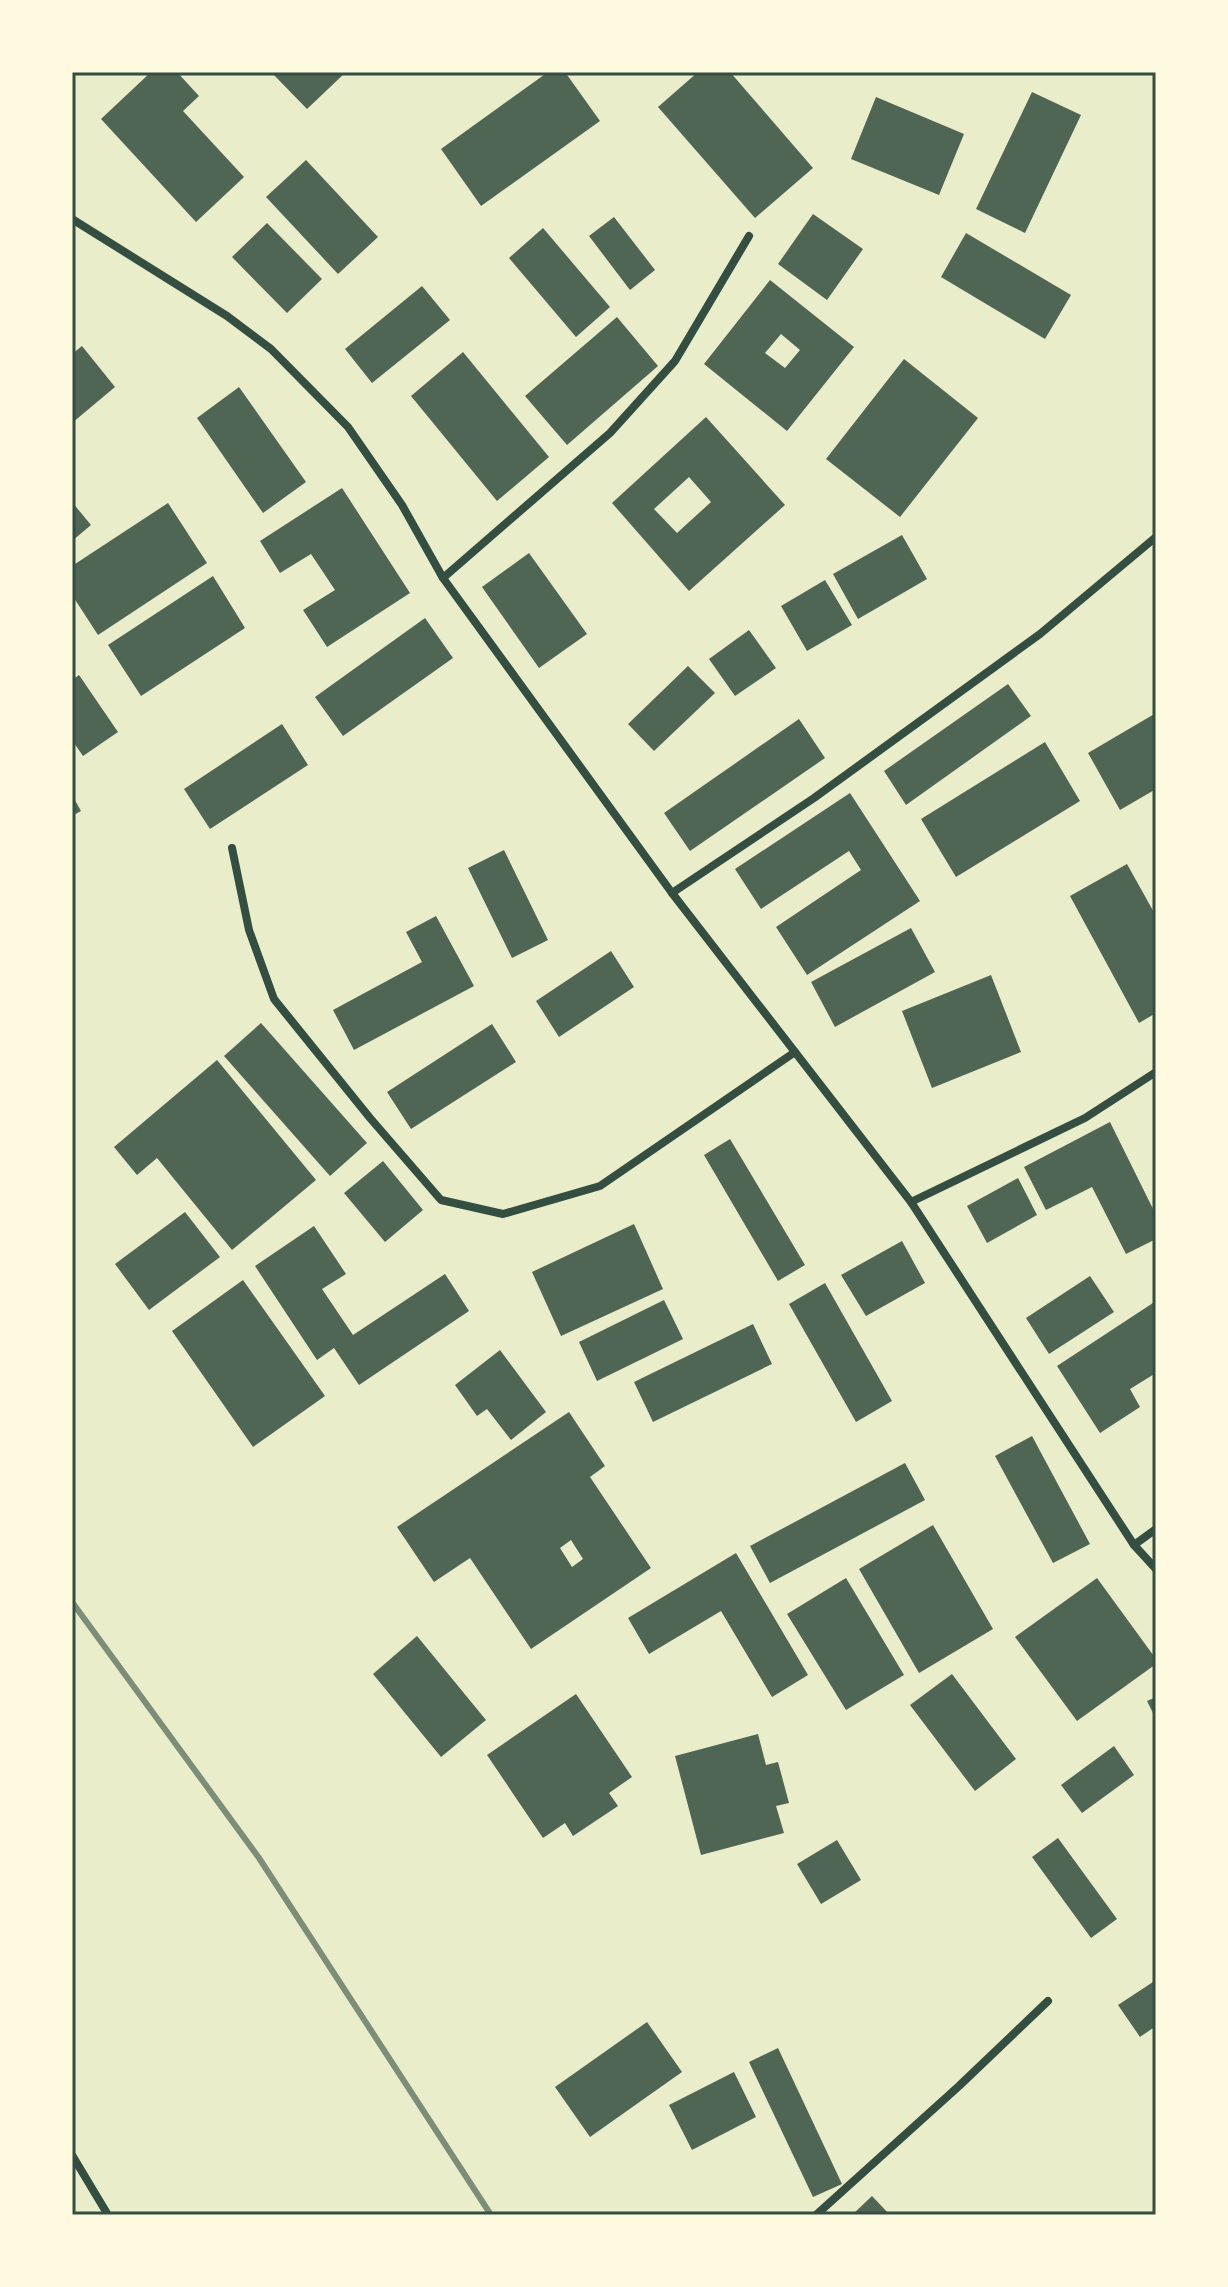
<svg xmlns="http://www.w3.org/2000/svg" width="1228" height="2287" font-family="'Space Grotesk',sans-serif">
<rect width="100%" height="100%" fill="#e9edc9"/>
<g fill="#4f6655" fill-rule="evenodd">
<polygon points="151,72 177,72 199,96 183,111 244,177 196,222 101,119"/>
<polygon points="271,72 346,72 307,109"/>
<polygon points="548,72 565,72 600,121 481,206 441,149"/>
<polygon points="698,72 730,72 813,168 755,218 658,107"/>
<polygon points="1032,92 1081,115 1025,233 976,209"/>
<polygon points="876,97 964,134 939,195 851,159"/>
<polygon points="306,160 378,237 338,274 266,197"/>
<polygon points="813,214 863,249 827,300 778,264"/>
<polygon points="614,217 655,270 630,290 589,236"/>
<polygon points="267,223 322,279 287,313 232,257"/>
<polygon points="543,228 610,307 576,337 509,258"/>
<polygon points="966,233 1071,295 1045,339 941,277"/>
<path d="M 770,280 L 854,347 L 787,431 L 704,364 ZM 781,334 L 800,350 L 785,368 L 765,353 Z"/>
<polygon points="422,286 450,320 372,383 345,349"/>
<polygon points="617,317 658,366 567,445 525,396"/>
<polygon points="82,346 115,387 72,423 72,354"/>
<polygon points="463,352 549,457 497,501 411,396"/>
<polygon points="904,359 978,418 900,517 826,459"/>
<polygon points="239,387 306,482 263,513 197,418"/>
<path d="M 706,417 L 785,505 L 689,591 L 612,503 ZM 689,477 L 711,502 L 677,533 L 654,509 Z"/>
<polygon points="342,488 410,593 327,647 303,610 335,590 311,554 280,573 260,541"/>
<polygon points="72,502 91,525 72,541"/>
<polygon points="168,503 207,563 98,635 72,595 72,566"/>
<polygon points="902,535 927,579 858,619 833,574"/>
<polygon points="529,553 587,634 539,668 482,587"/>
<polygon points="213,576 245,628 141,696 108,645"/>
<polygon points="825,580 852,625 807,651 781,606"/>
<polygon points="425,618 453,658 343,736 315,697"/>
<polygon points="749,630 776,668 735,696 709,659"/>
<polygon points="688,666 715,693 654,751 628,724"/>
<polygon points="79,675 118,732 83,756 72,740 72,680"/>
<polygon points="1008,684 1031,716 906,805 884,771"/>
<polygon points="1156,713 1156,789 1120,810 1088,753"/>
<polygon points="799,719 825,758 690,851 664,813"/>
<polygon points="282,724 308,765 210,829 184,789"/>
<polygon points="1045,742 1080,801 956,877 921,819"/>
<polygon points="850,793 920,901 807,975 776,927 861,870 849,851 761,909 735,869"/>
<polygon points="72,795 81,811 72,816"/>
<polygon points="504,850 548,940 512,958 468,868"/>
<polygon points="1127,864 1156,916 1156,1013 1139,1023 1070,896"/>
<polygon points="436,916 474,986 354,1050 333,1010 422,962 406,932"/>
<polygon points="911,928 935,972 835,1027 811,982"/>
<polygon points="611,951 634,987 559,1037 536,1001"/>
<polygon points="991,975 1021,1052 932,1088 902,1011"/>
<polygon points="261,1023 367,1143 330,1176 224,1056"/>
<polygon points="492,1024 516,1062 411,1129 387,1092"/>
<polygon points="217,1060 316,1180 232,1250 157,1158 137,1175 114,1147"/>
<polygon points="1110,1122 1156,1215 1156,1239 1126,1254 1092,1187 1046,1210 1024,1167"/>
<polygon points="730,1139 805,1265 778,1281 704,1155"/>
<polygon points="383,1161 423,1210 385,1242 344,1193"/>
<polygon points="1018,1178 1037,1215 987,1243 967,1206"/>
<polygon points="185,1212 220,1257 149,1310 115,1264"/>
<polygon points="634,1224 663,1289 561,1336 532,1272"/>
<polygon points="314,1226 346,1274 322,1289 353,1335 445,1274 469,1311 359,1385 334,1348 317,1360 255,1266"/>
<polygon points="902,1241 925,1283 866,1316 841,1275"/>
<polygon points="1090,1276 1114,1312 1049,1354 1026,1318"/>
<polygon points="243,1280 325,1396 253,1447 172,1331"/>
<polygon points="825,1283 892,1401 856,1422 789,1304"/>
<polygon points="664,1300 683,1339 597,1381 579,1342"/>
<polygon points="1156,1301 1156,1373 1130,1389 1140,1407 1100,1433 1057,1366"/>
<polygon points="753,1324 772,1364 653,1422 634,1382"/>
<polygon points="500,1350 546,1412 511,1440 487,1409 477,1416 455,1385"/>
<path d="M 569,1412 L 605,1466 L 590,1477 L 651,1568 L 531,1649 L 470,1558 L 434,1582 L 397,1527 ZM 571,1540 L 583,1559 L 572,1567 L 560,1548 Z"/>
<polygon points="1032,1436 1090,1544 1053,1563 995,1456"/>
<polygon points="905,1463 925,1500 770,1583 750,1546"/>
<polygon points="933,1525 993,1629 919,1673 859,1569"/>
<polygon points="736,1553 808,1675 772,1697 721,1611 649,1654 628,1618"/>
<polygon points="846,1578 904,1675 846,1710 787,1614"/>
<polygon points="1097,1578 1156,1659 1156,1664 1077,1721 1015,1637"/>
<polygon points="417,1636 486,1720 441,1757 373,1674"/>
<polygon points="952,1674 1016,1759 975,1791 910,1705"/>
<polygon points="576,1694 632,1777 609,1793 618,1806 573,1836 565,1823 543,1838 487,1755"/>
<polygon points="1156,1697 1156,1719 1147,1701"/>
<polygon points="758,1734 766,1765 778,1762 789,1803 776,1806 784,1833 701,1855 675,1756"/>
<polygon points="1114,1746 1134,1775 1082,1813 1061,1785"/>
<polygon points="1058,1838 1117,1919 1091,1938 1032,1857"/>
<polygon points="837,1840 861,1880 821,1904 797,1864"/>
<polygon points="1156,1980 1156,2026 1140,2037 1118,2005"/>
<polygon points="647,2022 682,2072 590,2137 555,2087"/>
<polygon points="778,2048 842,2184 813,2197 749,2062"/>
<polygon points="734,2072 756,2117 692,2150 669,2105"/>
<polygon points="872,2196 890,2215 852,2215"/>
</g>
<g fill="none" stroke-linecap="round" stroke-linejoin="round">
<g stroke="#344e41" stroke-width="8">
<polyline points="72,219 227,316 271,349 348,427 402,505 443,578 672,893 911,1202 1134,1545 1156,1569"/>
<polyline points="443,578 610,433 675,361 749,236"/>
<polyline points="232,848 249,930 274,999 370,1118 441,1200 503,1214 600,1186 795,1052"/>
<polyline points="672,893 814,798 1040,634 1156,537"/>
<polyline points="911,1202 1085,1118 1156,1072"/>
<polyline points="1134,1545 1156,1529"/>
<polyline points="72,2155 108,2215"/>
<polyline points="816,2215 959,2086 1048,2001"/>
</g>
<polyline stroke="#7c8e77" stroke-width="6" points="72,1602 259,1858 491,2215"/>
</g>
<rect width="1228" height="2287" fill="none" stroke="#fefae0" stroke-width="148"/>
<rect x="74" y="74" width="1080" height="2139" fill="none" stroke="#344e41" stroke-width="3"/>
</svg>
